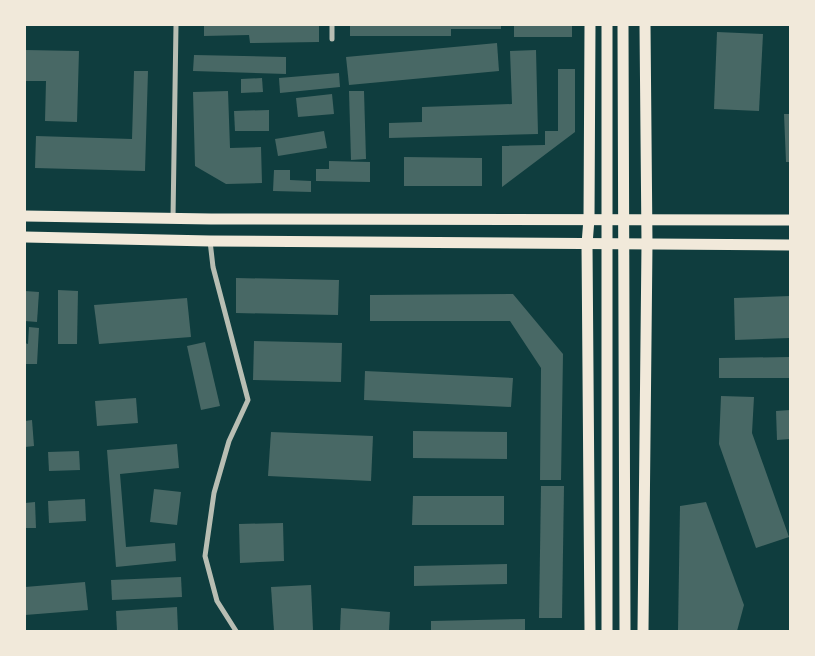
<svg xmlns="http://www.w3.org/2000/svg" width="815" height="656" font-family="Commissioner,sans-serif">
<rect width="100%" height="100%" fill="#0f3d3e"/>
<g fill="#486865">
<polygon points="204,25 319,25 319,42 250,43 249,35 204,36"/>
<polygon points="350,25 501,25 501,29 451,29 451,36 350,36"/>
<rect x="514" y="25" width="58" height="12"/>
<polygon points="717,32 763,34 759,111 714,109"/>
<polygon points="497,43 499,71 349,85 346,57"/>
<polygon points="25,50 79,51 77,122 45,121 46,81 25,81"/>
<polygon points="536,50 538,134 389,138 389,123 422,122 422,107 512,104 510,51"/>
<polygon points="194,55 286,57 286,74 193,71"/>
<polygon points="558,69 575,69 575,132 502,187 502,146 545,145 545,131 558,131"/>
<polygon points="134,71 148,71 145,171 35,168 36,136 132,139"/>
<polygon points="339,73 340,87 280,93 279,78"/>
<polygon points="262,78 263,92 241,93 241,79"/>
<polygon points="228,91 230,148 261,147 262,183 226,184 195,166 193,92"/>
<polygon points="349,91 364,91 366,159 351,160"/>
<polygon points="332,94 334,114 298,117 296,98"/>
<polygon points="269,110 269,131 235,131 234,111"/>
<polygon points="784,114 790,114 790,162 786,162"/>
<polygon points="324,131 327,148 278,156 275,139"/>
<polygon points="404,157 482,158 482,186 404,186"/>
<polygon points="329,161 370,162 370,182 316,181 316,169 329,169"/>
<polygon points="274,170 290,170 290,180 311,181 311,192 273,191"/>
<polygon points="236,278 339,280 338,315 236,313"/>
<polygon points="58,290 78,291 77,344 58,344"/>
<polygon points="25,291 39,292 37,322 25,321"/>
<polygon points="513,294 563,354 561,480 540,480 541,368 510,321 370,321 370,295"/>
<polygon points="790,296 790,338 735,340 734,298"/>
<polygon points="187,298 191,337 99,344 94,305"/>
<polygon points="29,327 39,328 37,364 25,364 25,343 28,344"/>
<polygon points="254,341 342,343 341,382 253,380"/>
<polygon points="205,342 220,406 201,410 187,346"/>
<polygon points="790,357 790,378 719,378 719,358"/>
<polygon points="365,371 513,378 511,407 364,400"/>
<polygon points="721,396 754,397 752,433 789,537 756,548 719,444"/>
<polygon points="136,398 138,423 97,426 95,401"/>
<polygon points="790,410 790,439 777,440 776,411"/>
<polygon points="32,420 34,446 25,447 25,421"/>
<polygon points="413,431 507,432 507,459 413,458"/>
<polygon points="271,432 373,436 371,481 268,476"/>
<polygon points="177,444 179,468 120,474 126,547 175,543 176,561 116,567 107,450"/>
<polygon points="79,451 80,470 49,471 48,452"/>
<polygon points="541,486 564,486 562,618 539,618"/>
<polygon points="154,489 181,492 177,525 150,522"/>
<polygon points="413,496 504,496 504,525 412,525"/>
<polygon points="85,499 86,521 49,523 48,501"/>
<polygon points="35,502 36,528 25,528 25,503"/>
<polygon points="706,502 744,605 737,631 678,631 680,506"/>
<polygon points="283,523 284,561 240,563 239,524"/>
<polygon points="507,564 507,584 414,586 414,566"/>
<polygon points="181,577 182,597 112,600 111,580"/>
<polygon points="85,582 88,610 25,615 25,587"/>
<polygon points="311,585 313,630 274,631 271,587"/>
<polygon points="177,607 178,631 117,631 116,611"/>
<polygon points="341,608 390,612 389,631 340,631"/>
<polygon points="525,619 525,631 431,631 431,621"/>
</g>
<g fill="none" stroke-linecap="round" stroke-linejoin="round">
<g stroke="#b8beb3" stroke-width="5">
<polyline points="332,25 332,39"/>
<polyline points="173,218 176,25"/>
<polyline points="210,241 213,267 248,400 229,441 214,493 205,556 217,601 236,631"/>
</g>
<g stroke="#f1e9da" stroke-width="11">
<polyline points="590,25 589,219 587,244 590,631"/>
<polyline points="607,25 607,631"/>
<polyline points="623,25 625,631"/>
<polyline points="25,216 211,219 790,220"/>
<polyline points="25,237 210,241 790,245"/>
<polyline points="643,631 647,244 645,25"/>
</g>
</g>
<rect width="815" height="656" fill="none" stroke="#f1e9da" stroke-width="52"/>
</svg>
